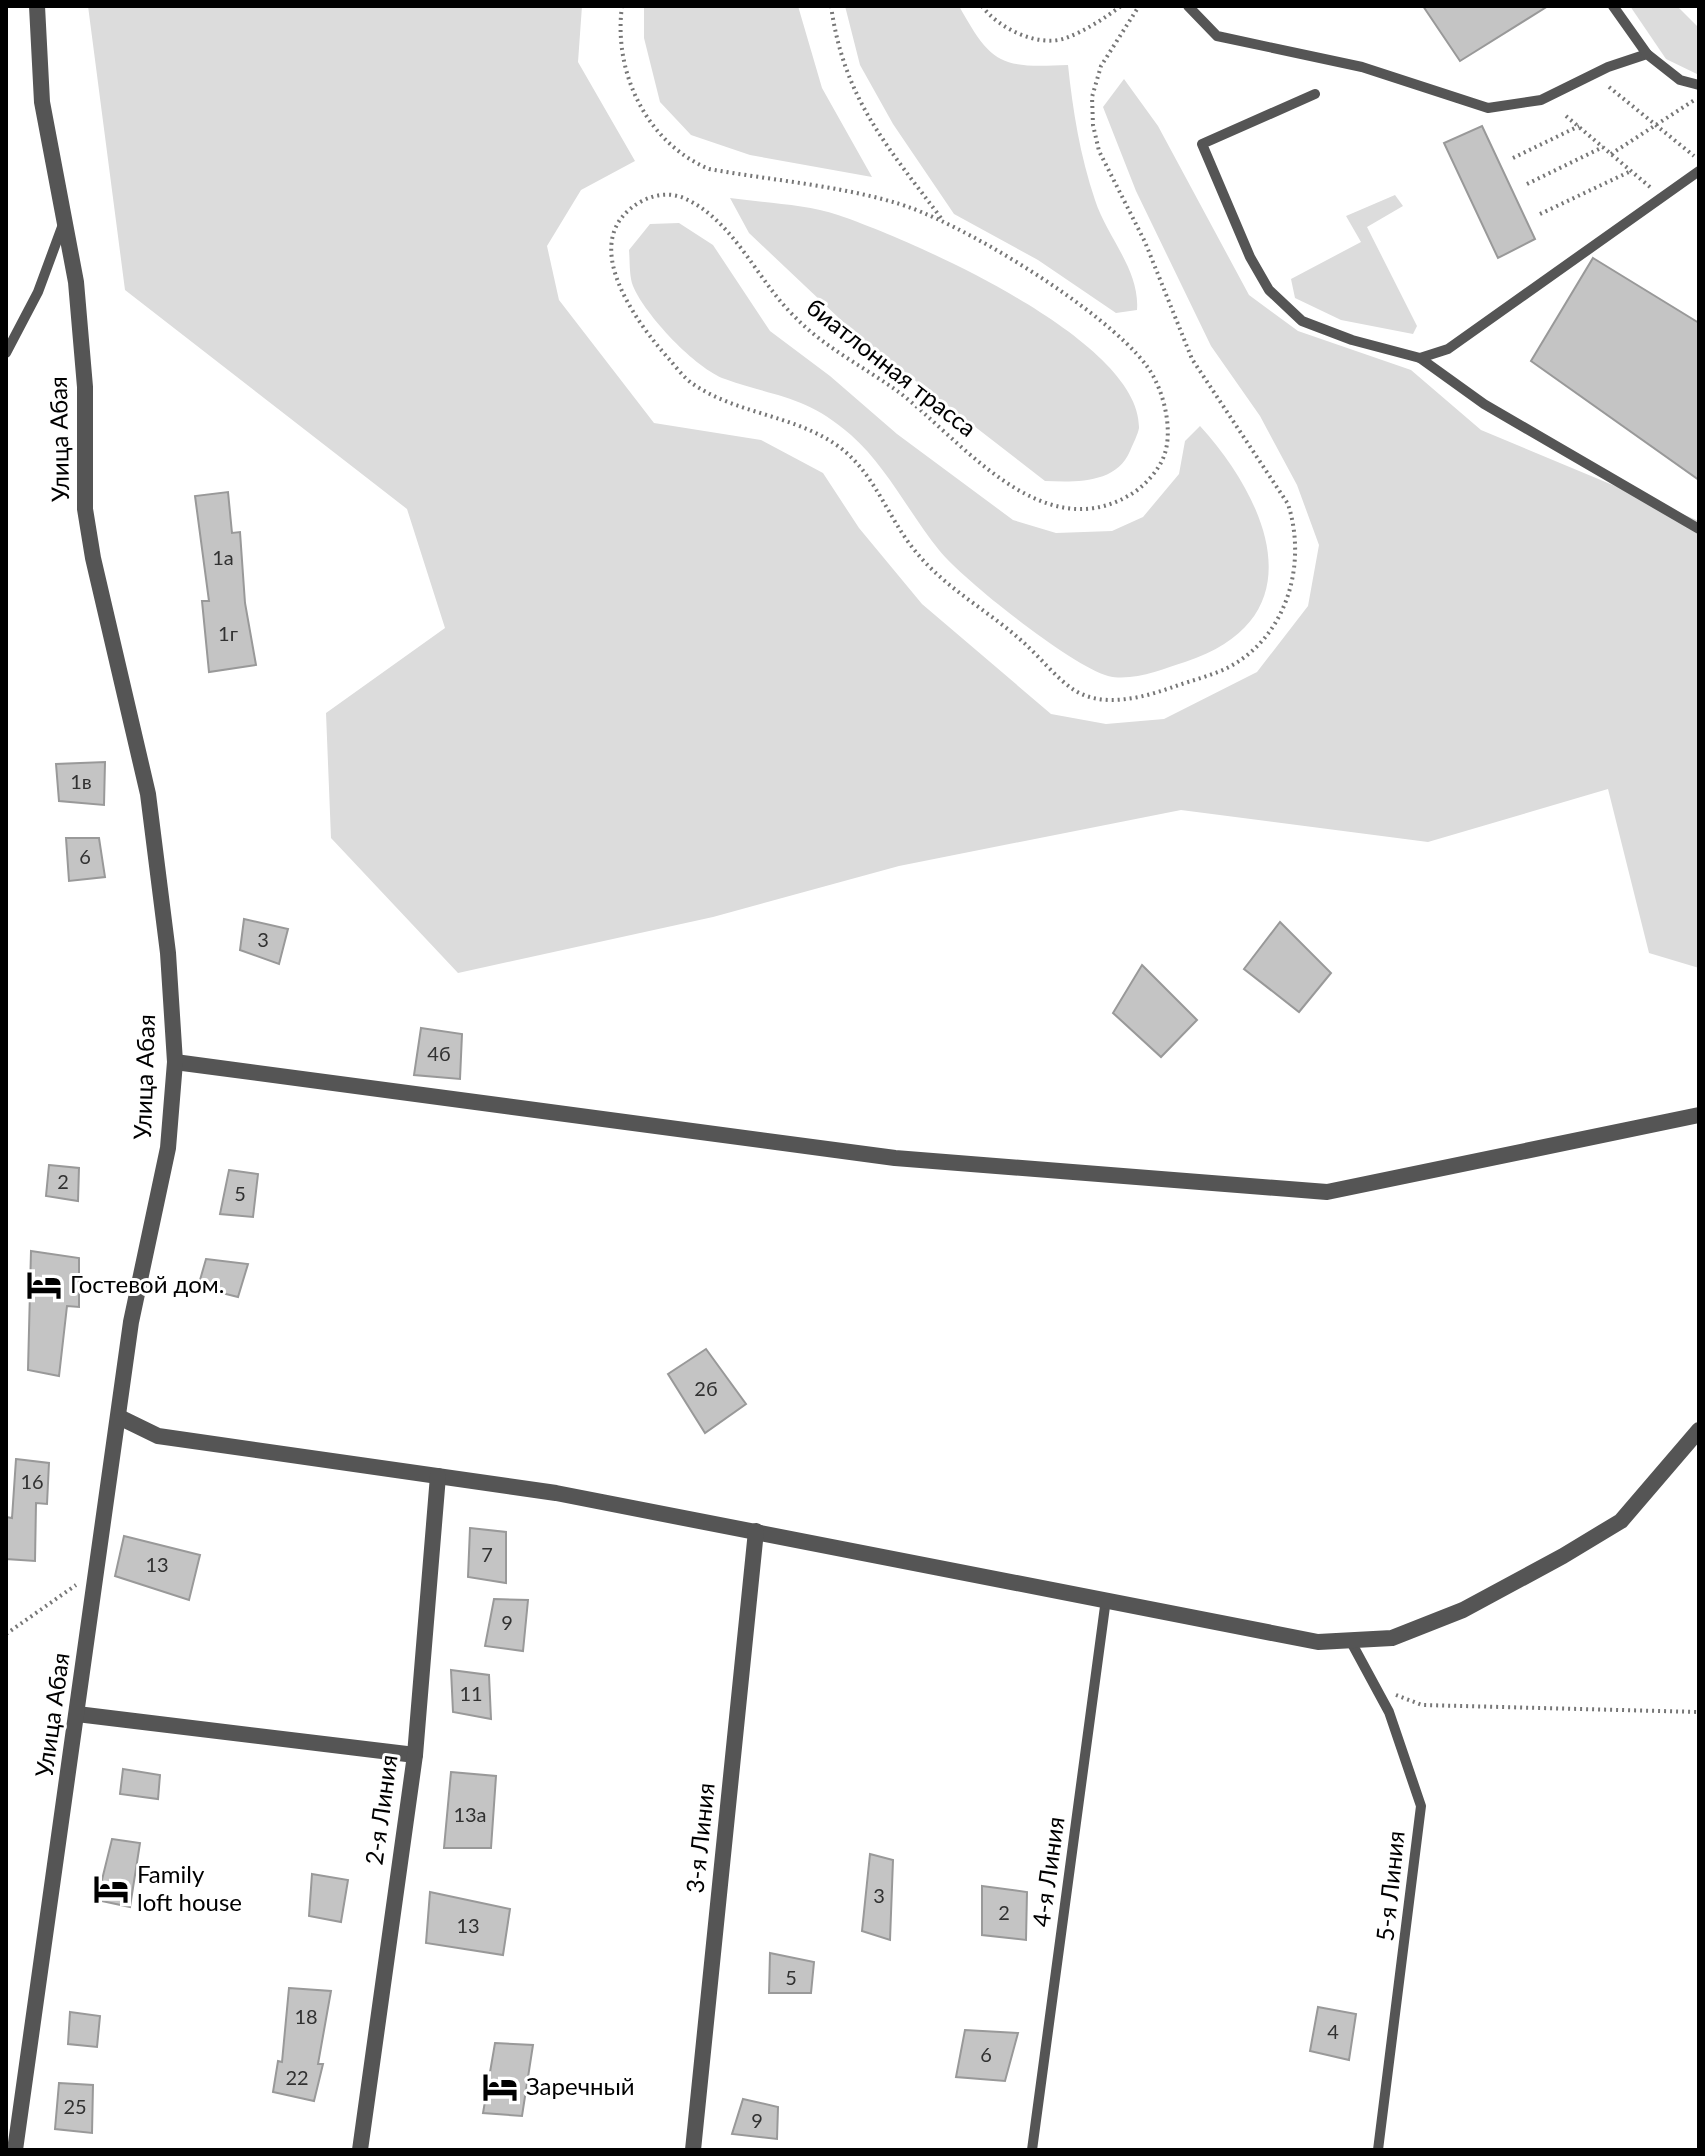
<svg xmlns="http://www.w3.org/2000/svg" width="1705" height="2156" font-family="Lato,sans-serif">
<rect width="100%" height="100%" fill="#fff"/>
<g fill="#dcdcdc">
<polygon points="88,6 582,6 578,62 635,161 581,190 547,246 559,300 654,423 761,440 823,473 859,528 922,604 1051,714 1106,724 1164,719 1257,672 1308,606 1319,545 1297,485 1260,416 1211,346 1136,191 1103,107 1124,79 1158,126 1249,295 1298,331 1411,370 1481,430 1699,521 1699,968 1649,953 1608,789 1428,842 1181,810 899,866 713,917 458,973 331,838 326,713 445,628 407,509 125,290"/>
<polygon points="644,6 798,6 822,88 872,177 750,155 691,135 660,102 644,38"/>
<path d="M 845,6 L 959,6 C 992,65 1000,68 1068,65 C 1073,112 1080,155 1095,200 C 1107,237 1140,270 1137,310 L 1116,313 L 1038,260 L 954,214 L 893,124 L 860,65 Z"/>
<polygon points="1630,6 1677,6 1699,28 1699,75 1666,59"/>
<polygon points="1395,195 1403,206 1367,227 1417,326 1413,334 1341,320 1295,298 1291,279 1361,242 1346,216"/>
<path d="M 730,198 C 765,203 805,204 838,215 C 909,239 1141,339 1139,428 C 1138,434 1133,444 1130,451 C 1116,484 1076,482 1045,481 L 859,337 L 749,233 Z"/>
<path d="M 679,223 L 713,245 L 770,331 L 830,376 L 897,434 L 1013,520 L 1056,533 L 1112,531 L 1143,517 L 1179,474 L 1185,441 L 1200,426 C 1270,503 1317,619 1185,662 C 1163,669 1132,682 1108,676 C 1073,667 963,580 939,550 C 909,513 887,467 851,435 C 805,395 778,398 725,379 C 696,369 645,315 633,286 C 629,276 630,261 629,250 L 650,224 Z"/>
</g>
<g fill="#c4c4c4" stroke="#999" stroke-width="2">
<polygon points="1423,6 1548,6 1460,61"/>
<polygon points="1482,126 1535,239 1498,258 1444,143"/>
<polygon points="1593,258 1699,323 1699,480 1531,361"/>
<polygon points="228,492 232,533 240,532 245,603 256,665 209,672 202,601 209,601 195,496"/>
<polygon points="105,762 104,805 59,801 56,764"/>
<polygon points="66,838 99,838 105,877 69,881"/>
<polygon points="244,919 288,929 279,964 240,950"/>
<polygon points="1280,922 1331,973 1299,1012 1244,969"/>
<polygon points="1142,965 1197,1020 1161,1057 1113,1013"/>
<polygon points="421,1028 462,1034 460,1079 414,1075"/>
<polygon points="49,1165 79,1168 78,1201 46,1196"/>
<polygon points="229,1170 258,1174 253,1217 220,1214"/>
<polygon points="31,1251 79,1258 79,1307 67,1306 59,1376 28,1370"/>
<polygon points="206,1259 248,1264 238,1297 198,1287"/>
<polygon points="706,1349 746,1404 705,1433 668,1374"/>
<polygon points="16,1459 49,1463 47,1504 36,1503 35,1561 6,1559 6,1517 12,1518"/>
<polygon points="470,1528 506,1532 506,1583 468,1577"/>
<polygon points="124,1536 200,1555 189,1600 115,1576"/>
<polygon points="494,1599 528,1600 523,1651 485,1646"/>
<polygon points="451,1670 489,1675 491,1719 453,1712"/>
<polygon points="123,1769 160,1775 158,1799 120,1794"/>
<polygon points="451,1772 496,1776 491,1848 444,1848"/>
<polygon points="112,1839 140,1843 130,1907 97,1900"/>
<polygon points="870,1854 893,1860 890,1940 862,1931"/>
<polygon points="312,1874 348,1880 341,1922 309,1916"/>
<polygon points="982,1886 1027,1892 1026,1940 982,1935"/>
<polygon points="430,1892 510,1909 503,1955 426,1943"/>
<polygon points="770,1953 814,1962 811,1993 769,1993"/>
<polygon points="289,1988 331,1991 318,2064 323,2064 314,2101 273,2092 278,2061 282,2062"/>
<polygon points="1318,2007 1356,2014 1349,2060 1310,2051"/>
<polygon points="70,2012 100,2016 97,2047 68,2044"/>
<polygon points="965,2030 1018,2033 1005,2081 956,2077"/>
<polygon points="495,2043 533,2045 522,2116 483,2113"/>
<polygon points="59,2083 93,2085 92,2133 55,2129"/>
<polygon points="743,2099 778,2107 777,2139 732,2134"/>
</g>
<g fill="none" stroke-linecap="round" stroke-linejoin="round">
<g stroke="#777" stroke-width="4" stroke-dasharray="2 4" stroke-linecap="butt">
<path d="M 622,6 C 613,73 647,143 709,169 C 770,180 834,185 893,202 C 959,220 1106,311 1146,365 C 1163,387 1173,427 1165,453 C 1160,470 1143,488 1128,496 C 1040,546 961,440 900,393 C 866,368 825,348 796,318 C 758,282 735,222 686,199 C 671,192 656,194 642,201 C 574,238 635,321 669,359 C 676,367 684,378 693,384 C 738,415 798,415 842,449 C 876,476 889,520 916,552 C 946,589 989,611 1023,642 C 1040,657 1056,678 1074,690 C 1104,709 1145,697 1176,686 C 1193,680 1214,675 1231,666 C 1288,634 1307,563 1288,504 L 1192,359 L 1145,242 L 1099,151 L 1093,125 L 1092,97 L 1101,66 L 1139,6"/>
<path d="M 831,6 C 844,99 887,146 941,218"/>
<path d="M 982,6 C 998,28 1038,48 1066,38 C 1085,31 1105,18 1121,6"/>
<polyline points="1609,87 1694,156"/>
<polyline points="1566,116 1650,187"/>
<polyline points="1611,154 1696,99"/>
<polyline points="1513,158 1579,126"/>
<polyline points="1527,184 1603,147"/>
<polyline points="1540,214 1631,171"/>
<polyline points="6,1634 76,1585"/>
<polyline points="1396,1695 1422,1705 1699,1712"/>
</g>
<g stroke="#555" stroke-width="10">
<polyline points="1188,6 1217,36 1362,67 1488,108 1541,100 1608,67 1647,54 1680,80 1699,85"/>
<polyline points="1613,6 1647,54"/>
<polyline points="1315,94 1202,144 1250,257 1269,290 1302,321 1352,340 1420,358 1484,404 1699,529"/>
<polyline points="6,353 38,292 62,227"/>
<polyline points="1420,358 1448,349 1699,171"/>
<polyline points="1350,1640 1389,1712 1421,1806 1378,2150"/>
<polyline points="1032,2150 1106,1599"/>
</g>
<g stroke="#555" stroke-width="16">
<polyline points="175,1062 895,1158 1327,1192 1699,1115"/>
<polyline points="119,1417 158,1436 556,1493 1318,1642 1392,1638 1463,1610 1563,1556 1621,1521 1699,1430"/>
<polyline points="77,1714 415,1755"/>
<polyline points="360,2150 415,1755 438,1476"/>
<polyline points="693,2150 756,1531"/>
</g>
<polyline stroke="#555" stroke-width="16" points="15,2150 131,1322 168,1148 175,1062 168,953 148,794 93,558 85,509 85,387 76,282 42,102 37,6"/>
</g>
<defs>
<g id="hotel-bare" transform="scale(2.76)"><path d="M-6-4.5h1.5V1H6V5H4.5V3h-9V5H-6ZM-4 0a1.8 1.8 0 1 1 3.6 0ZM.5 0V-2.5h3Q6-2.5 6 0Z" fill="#000" stroke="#fff" stroke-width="2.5" paint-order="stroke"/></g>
</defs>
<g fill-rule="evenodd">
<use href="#hotel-bare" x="44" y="1285"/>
<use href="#hotel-bare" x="111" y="1889"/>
<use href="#hotel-bare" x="500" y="2087"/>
</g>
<g text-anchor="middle" stroke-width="6" stroke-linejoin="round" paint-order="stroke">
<g font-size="20" fill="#313131">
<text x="223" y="565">1а</text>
<text x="228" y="641">1г</text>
<text x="81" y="789">1в</text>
<text x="85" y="864">6</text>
<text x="263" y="947">3</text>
<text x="439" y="1061">4б</text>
<text x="63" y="1189">2</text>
<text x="240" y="1201">5</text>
<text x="706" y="1396">2б</text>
<text x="32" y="1489">16</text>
<text x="487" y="1562">7</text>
<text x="157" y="1572">13</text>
<text x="507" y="1630">9</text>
<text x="471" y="1701">11</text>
<text x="470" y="1822">13а</text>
<text x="879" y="1903">3</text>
<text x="1004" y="1920">2</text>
<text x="468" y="1933">13</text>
<text x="791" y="1985">5</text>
<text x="306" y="2024">18</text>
<text x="1333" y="2039">4</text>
<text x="986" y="2062">6</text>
<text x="297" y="2085">22</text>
<text x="75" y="2114">25</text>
<text x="757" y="2128">9</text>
</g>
<g font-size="24" fill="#000" stroke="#fff">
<text transform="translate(891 368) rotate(38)" y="8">биатлонная трасса</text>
<text transform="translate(60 439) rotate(-91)" y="8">Улица Абая</text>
<text transform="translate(145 1077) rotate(-88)" y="8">Улица Абая</text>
<text transform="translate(53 1715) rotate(-82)" y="8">Улица Абая</text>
<text transform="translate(382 1810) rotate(-82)" y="8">2-я Линия</text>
<text transform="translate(701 1838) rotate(-84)" y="8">3-я Линия</text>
<text transform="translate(1049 1872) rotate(-82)" y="8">4-я Линия</text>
<text transform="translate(1391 1886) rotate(-84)" y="8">5-я Линия</text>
</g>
<g font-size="24" fill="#000" stroke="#fff" text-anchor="start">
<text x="70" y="1293">Гостевой дом.</text>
<text x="137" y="1883">Family<tspan x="137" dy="28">loft house</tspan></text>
<text x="526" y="2095">Заречный</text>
</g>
</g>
<rect width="1705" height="2156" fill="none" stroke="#000000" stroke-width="16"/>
</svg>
